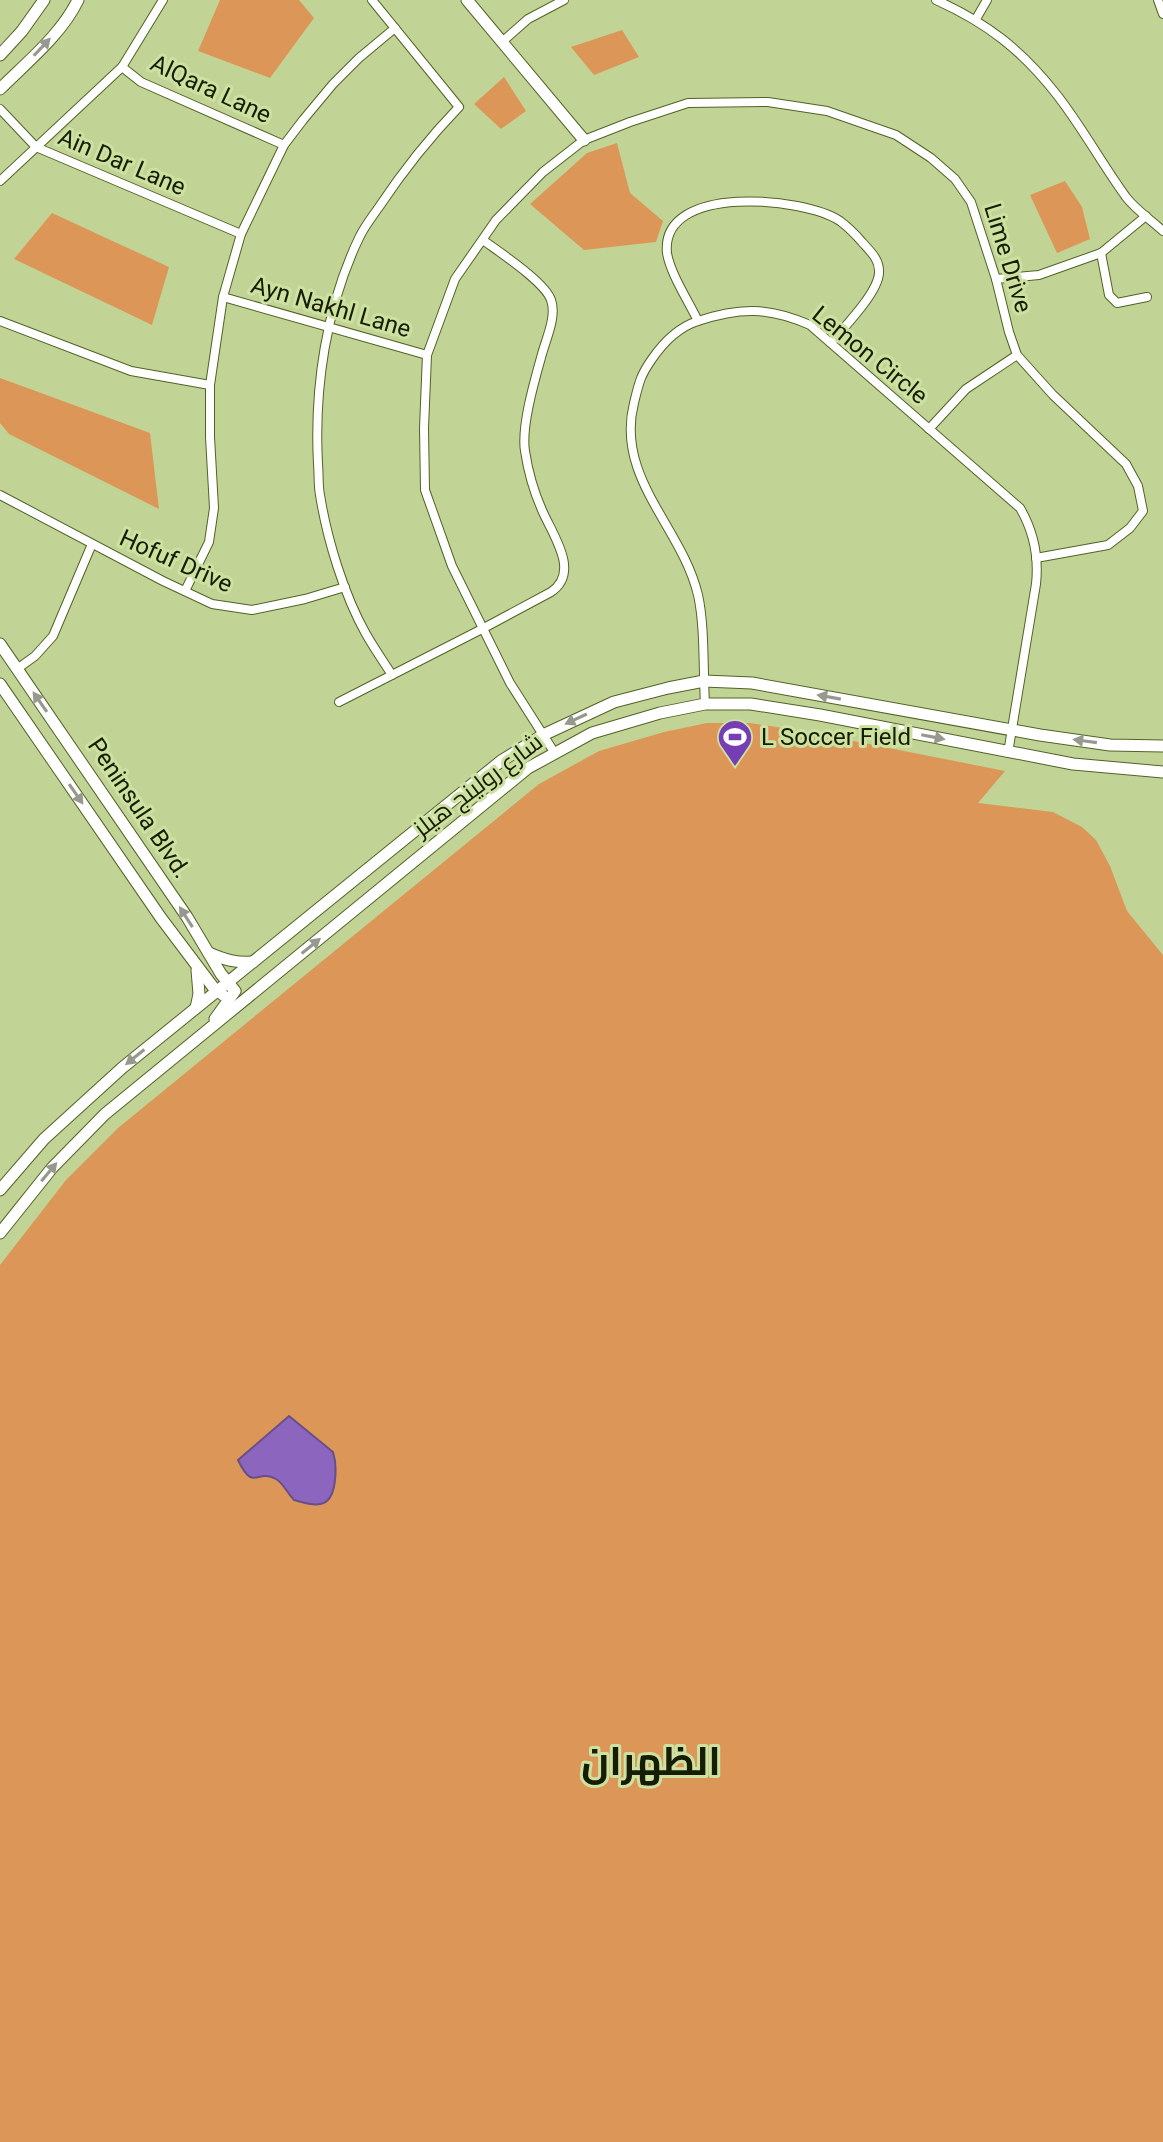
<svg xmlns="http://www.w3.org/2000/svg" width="1163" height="2142" font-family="Roboto,Cairo,sans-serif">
<rect width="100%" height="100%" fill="#c1d495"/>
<g fill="#dc9758">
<polygon points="220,0 299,0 314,18 270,78 198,51"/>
<polygon points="622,30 639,57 594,75 571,47"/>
<polygon points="504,77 526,111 501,129 474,104"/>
<polygon points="617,143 630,193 663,221 656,242 584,250 530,204 587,153"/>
<polygon points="1065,181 1082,207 1090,239 1057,253 1030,195"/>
<polygon points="52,213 169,267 152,325 14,259"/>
<polygon points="0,378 150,433 159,509 9,434 0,423"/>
<polygon points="707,723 750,723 808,732 1005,771 978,803 1053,812 1082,827 1096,840 1110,866 1127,911 1163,955 1163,2142 0,2142 0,1265 66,1180 118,1128 539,784 599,751 664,732"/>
</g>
<path fill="#8b65be" stroke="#684f86" stroke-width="2" d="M 289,1416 L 333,1452 C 337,1465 338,1502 320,1504 C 312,1506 302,1502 294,1500 C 288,1494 283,1483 276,1479 C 256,1468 254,1493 238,1460 Z"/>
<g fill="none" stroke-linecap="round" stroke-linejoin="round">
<g stroke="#526226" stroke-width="10">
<g id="street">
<path d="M 372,0 L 459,107 C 429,138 403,171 379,207 C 372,217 364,227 359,238 C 326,307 314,388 318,464 C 319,474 318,485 320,495 C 327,539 344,595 366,634 C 374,648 383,661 392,675"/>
<path d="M 936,0 C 987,23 1022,50 1057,95 C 1082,127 1102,164 1126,197 C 1136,210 1151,220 1163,231"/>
<polyline points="1158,0 1163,14"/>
<polyline points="976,19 987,0"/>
<polyline points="502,42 528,19 564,0"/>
<polyline points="122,67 141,82 284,145"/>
<polyline points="0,109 36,147 241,234"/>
<polyline points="0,181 122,67 163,0"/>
<polyline points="1101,253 1109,295 1117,303 1147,297"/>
<polyline points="996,279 1039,275 1101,253 1146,216"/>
<polyline points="223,297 427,355"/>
<polyline points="0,321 131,371 210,385"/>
<path d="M 698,321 C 689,302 670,273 667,253 C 660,183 804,197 840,221 C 848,227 856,235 862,242 C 871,252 880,260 879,273 C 878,293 844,327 831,343"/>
<polyline points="929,429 966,389 1017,355"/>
<polyline points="0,495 163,581 212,604 252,610 305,599 345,587"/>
<polyline points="185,591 209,542 214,508 210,437 210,385 223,297 241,234 284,145 303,120 333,84 359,58 395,28"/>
<polyline points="17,669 35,656 53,636 92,544"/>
<path d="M 339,702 L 482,629 L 551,592 C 581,572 552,534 542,510 C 534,492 528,471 525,451 C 521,426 535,379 542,354 C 546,339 557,316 551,300 C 545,282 499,252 483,240"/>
<path d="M 705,704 C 703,672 705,626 698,595 C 682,527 615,478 634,403 C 639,383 640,376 652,359 C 663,343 679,327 698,321 C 740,307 769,307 810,325 L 1020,508 C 1034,532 1039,556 1036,584 L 1008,753"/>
<polyline points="554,752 510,683 452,566 425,490 424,428 427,355 455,279 496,220 543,172 584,140 630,122 688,103 768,102 827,111 896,135 931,158 955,179 971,202 996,279 1009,332 1017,355 1053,395 1126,464 1138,486 1143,511 1130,528 1108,545 1036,558"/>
</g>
</g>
<g stroke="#526226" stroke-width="13">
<g id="secondary">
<polyline points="467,0 584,140"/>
<polyline points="0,55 22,31 44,0"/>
<path d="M 0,89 C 27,62 61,35 78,0"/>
<polyline points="0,644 187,917 221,974 235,991 215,1019"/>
<polyline points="0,684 161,918 213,987 223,995"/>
<path d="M 209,953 C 225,960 236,963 253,962"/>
<polyline points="196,1008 199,994 197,970"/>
<polyline points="0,1190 44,1139 122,1068 501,761 543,735 614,702 668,688 704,681 752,683 1040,735 1110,745 1163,746"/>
<polyline points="0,1233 52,1168 105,1114 528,768 592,733 660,713 705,704 751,704 820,715 1073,764 1163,772"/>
</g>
</g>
<use href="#street" stroke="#fff" stroke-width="8"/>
<use href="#secondary" stroke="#fff" stroke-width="11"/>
</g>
<defs><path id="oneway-solid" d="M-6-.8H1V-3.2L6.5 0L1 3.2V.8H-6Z" transform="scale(2)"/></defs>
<g fill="#97998e">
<use href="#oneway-solid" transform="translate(42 47) rotate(-47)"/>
<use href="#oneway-solid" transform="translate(829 697) rotate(-170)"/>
<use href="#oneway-solid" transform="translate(40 702) rotate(-125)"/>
<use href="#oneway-solid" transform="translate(576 719) rotate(155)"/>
<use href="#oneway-solid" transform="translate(933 737) rotate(11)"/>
<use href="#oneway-solid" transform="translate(1085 741) rotate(-172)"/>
<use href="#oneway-solid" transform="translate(76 794) rotate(55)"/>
<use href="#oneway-solid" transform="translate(186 917) rotate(-123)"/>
<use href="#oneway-solid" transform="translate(311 946) rotate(-39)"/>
<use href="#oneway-solid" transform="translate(135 1057) rotate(141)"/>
<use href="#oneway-solid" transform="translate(49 1172) rotate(-50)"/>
</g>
<defs>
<g id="stadium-pin" transform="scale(1.8)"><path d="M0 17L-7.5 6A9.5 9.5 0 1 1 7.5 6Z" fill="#763eb4" stroke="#cde1a1"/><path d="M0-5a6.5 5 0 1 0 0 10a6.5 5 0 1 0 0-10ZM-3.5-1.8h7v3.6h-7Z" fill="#fff"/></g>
</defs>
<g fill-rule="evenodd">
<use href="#stadium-pin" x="735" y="737"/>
</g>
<g text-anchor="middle" stroke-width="6" stroke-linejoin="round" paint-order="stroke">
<g font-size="24" fill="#171d05" stroke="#cde1a1">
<text transform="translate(211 89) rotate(25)" y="8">AlQara Lane</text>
<text transform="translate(122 162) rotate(23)" y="8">Ain Dar Lane</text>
<text transform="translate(1008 258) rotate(73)" y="8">Lime Drive</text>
<text transform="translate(331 307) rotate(16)" y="8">Ayn Nakhl Lane</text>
<text transform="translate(870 355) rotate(39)" y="8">Lemon Circle</text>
<text transform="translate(176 561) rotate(24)" y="8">Hofuf Drive</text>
<text transform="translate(478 785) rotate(-37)" y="8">شارع رولينج هيلز</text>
<text transform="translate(139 808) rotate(56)" y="8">Peninsula Blvd.</text>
</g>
<g font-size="24" fill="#171d05" stroke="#cde1a1" text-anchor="start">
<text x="761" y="745">L Soccer Field</text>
</g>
<g font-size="40" font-weight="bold" fill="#171d05" stroke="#cde1a1">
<text x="651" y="1775">الظهران</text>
</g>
</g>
</svg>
